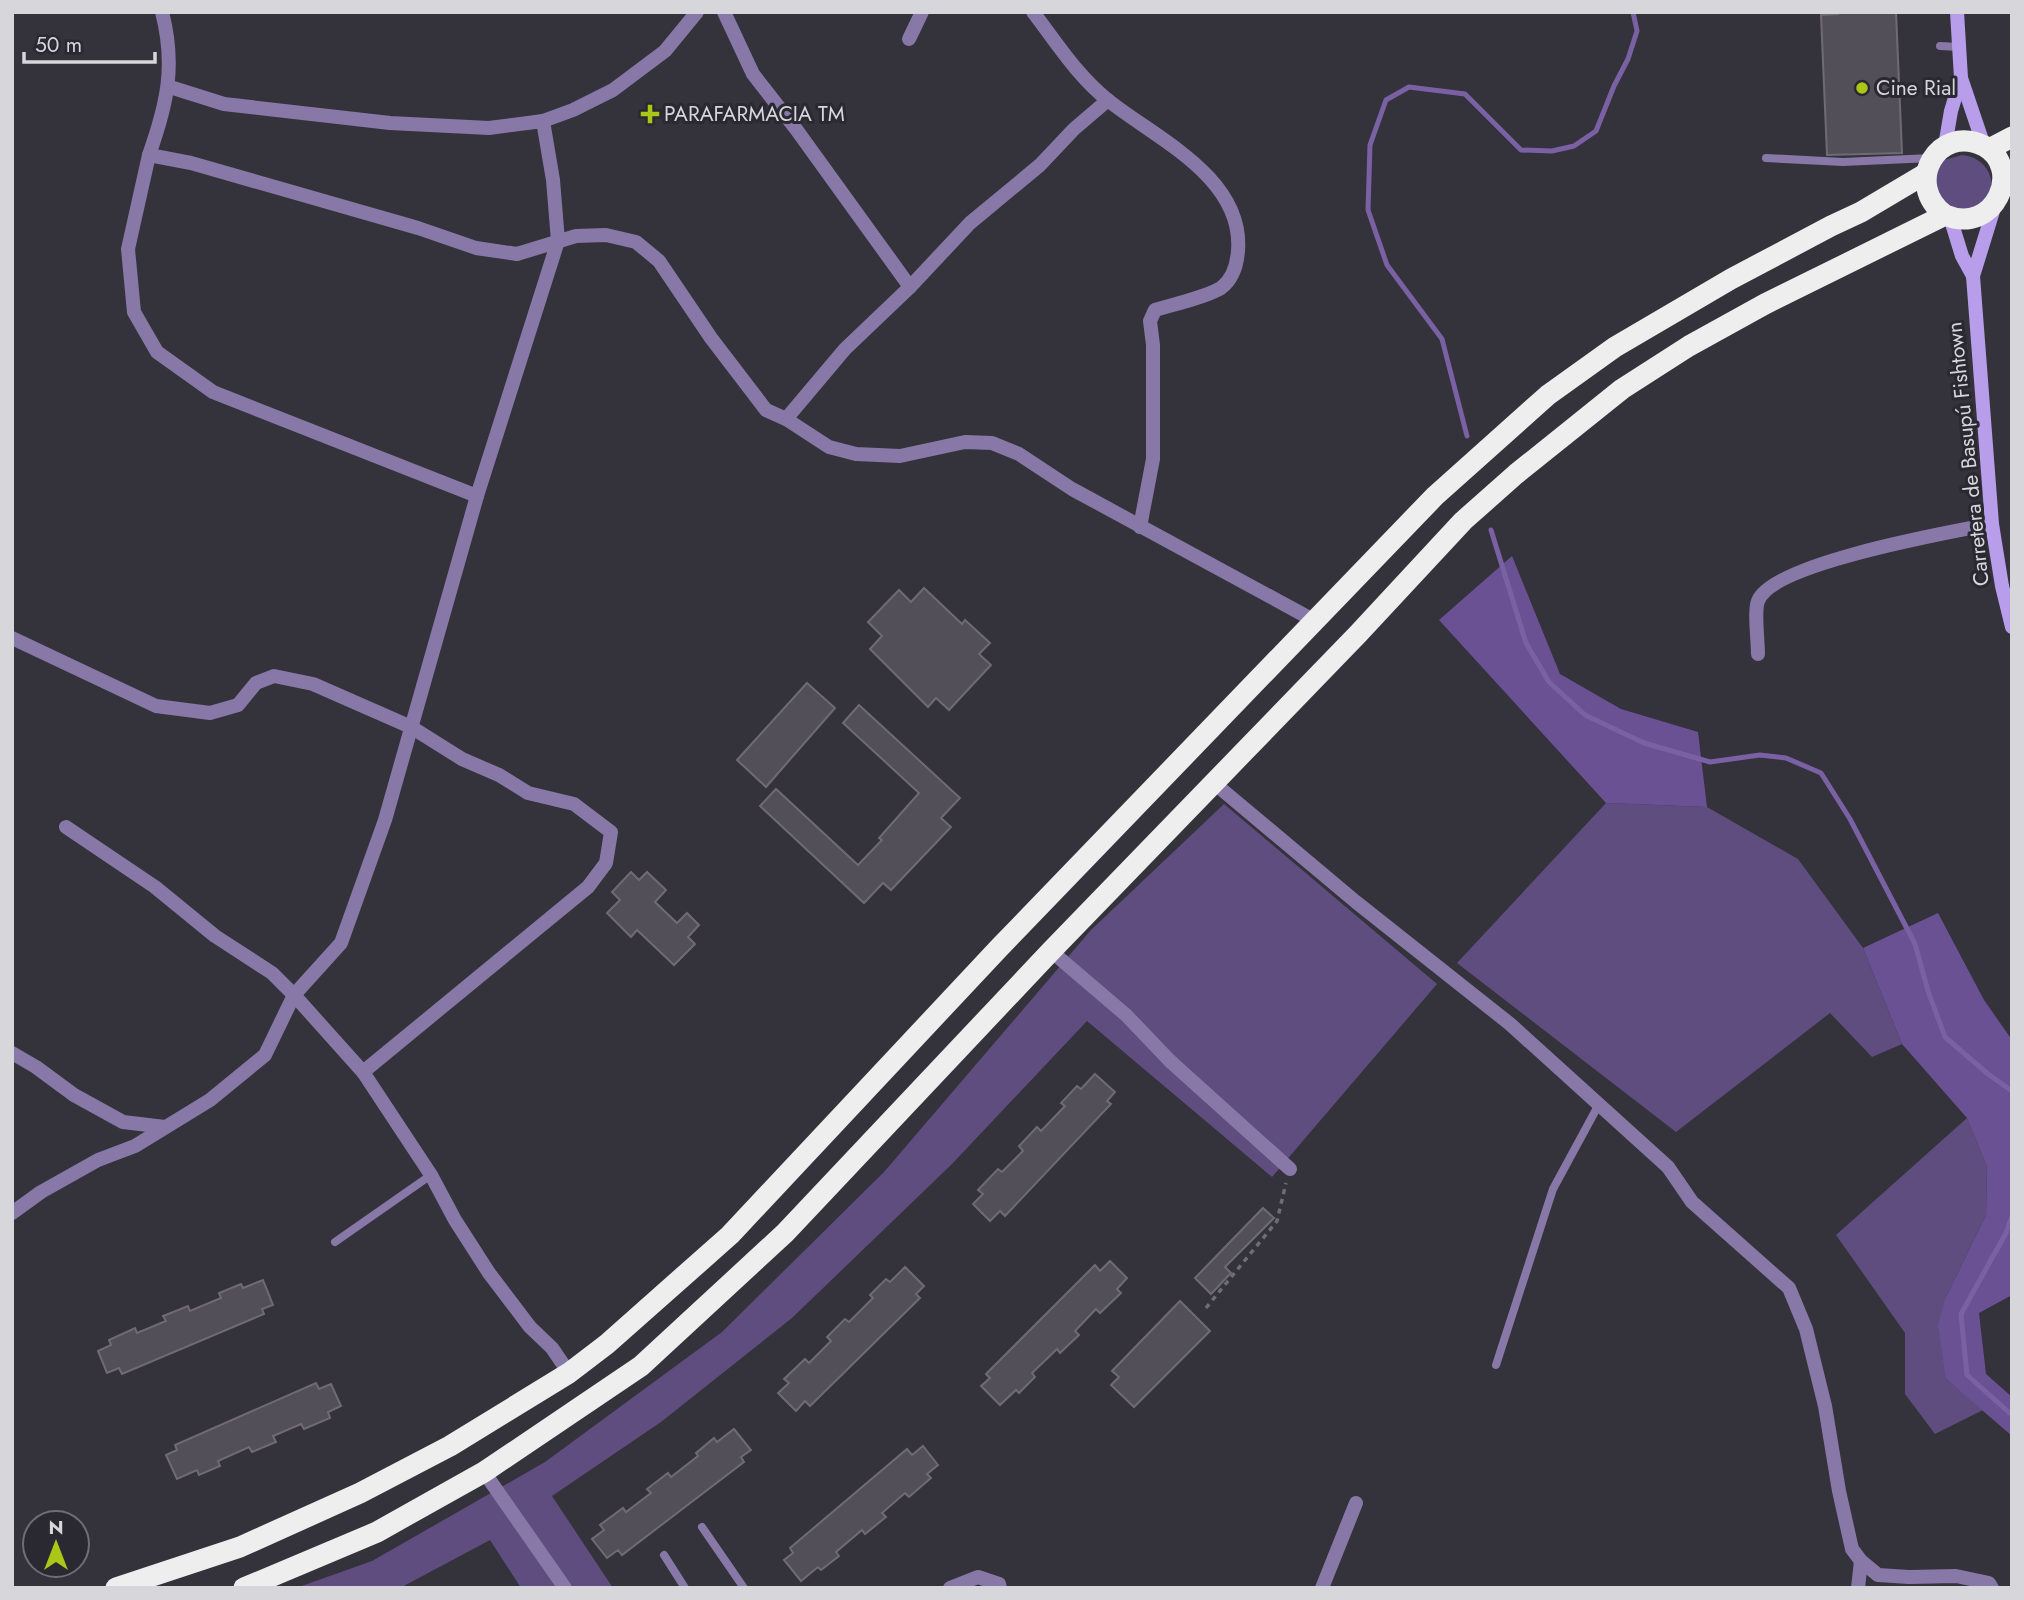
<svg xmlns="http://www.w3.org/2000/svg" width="2024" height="1600" font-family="Jost,sans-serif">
<rect width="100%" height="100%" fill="#34323a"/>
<g fill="#5f4d7f">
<path d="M 1962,155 C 1981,157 1992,170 1992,189 L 1975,214 L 1951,215 L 1930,180 L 1944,160 Z"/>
<polygon points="1606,803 1707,807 1798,859 1863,948 1902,1044 1872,1057 1830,1013 1676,1132 1457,963"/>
<polygon points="1224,804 1437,984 1272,1177 1087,1021 952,1164 792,1318 661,1422 552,1496 613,1588 521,1588 490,1540 400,1588 296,1588 372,1561 545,1462 722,1332 884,1172 1091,930"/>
<polygon points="1967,1118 1987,1167 1986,1215 1946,1297 1946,1379 1983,1410 1935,1434 1905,1394 1905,1333 1836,1235"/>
</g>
<g fill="#6a5193">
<polygon points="1512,556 1560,674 1621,709 1698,732 1707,807 1606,803 1439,620"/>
<polygon points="1938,913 1984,1000 2012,1040 2012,1295 1979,1313 1986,1374 2012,1397 2012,1436 1946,1379 1938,1325 1946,1297 1986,1215 1987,1167 1967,1118 1902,1044 1863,948"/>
</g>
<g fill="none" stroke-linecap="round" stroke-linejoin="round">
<g stroke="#7a61a4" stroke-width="5">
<polyline points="1467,436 1442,339 1387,265 1368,210 1370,145 1386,100 1409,87 1465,94 1521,150 1552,151 1574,146 1596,131 1614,86 1628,59 1637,31 1633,12"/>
<polyline points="1491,530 1526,643 1549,682 1585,715 1644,743 1710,762 1760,755 1786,758 1821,773 1850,819 1915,944 1928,991 1945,1037 1988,1074 2012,1091"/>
<polyline points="2012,1216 2006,1233 1961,1314 1967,1375 2012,1415"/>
</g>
</g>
<g fill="#524f59" stroke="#6e6b75" stroke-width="2">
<polygon points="1838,12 1896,12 1902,153 1827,155 1821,15 1838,14"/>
<polygon points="924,588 962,624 965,620 990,643 979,654 991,665 949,710 936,698 928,707 870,649 882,636 868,622 899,590 911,602"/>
<polygon points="807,683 835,708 766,787 737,760"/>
<polygon points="859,705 960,798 941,818 951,827 891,890 883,883 864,903 760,806 776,789 858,865 882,840 879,838 919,793 843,723"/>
<polygon points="631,872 639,880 647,872 666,890 655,902 677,923 687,913 699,925 688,937 695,944 674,965 637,930 631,937 607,913 620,900 612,892"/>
<polygon points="1095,1074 1115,1092 1107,1101 1111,1104 1005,1216 1000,1211 990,1221 973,1204 983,1194 978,1190 998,1169 1002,1172 1023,1151 1019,1146 1037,1127 1041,1131 1065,1106 1061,1103 1077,1086 1081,1089"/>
<polygon points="1263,1208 1274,1218 1225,1267 1231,1273 1211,1294 1195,1278"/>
<polygon points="1110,1261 1127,1278 1117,1289 1121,1293 1100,1313 1096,1309 1075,1331 1079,1335 1060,1353 1057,1349 1032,1373 1035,1377 1019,1393 1016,1390 1000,1405 981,1386 990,1378 986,1374 1095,1265 1100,1271"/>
<polygon points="905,1267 924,1286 916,1294 920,1298 810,1406 805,1401 796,1411 778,1393 789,1383 784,1379 805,1359 809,1363 831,1341 827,1337 845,1319 849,1322 873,1298 870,1295 886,1279 890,1282"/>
<polygon points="263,1280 273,1305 262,1309 264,1314 122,1374 119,1368 107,1373 98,1351 111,1345 109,1340 135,1328 137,1333 166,1321 163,1316 188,1306 190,1311 221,1298 219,1293 241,1284 243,1288"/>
<polygon points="1180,1301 1210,1331 1134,1407 1111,1385 1119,1377 1112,1371"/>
<polygon points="316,1383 319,1389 331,1384 341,1406 328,1412 330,1418 304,1429 301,1424 273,1436 276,1442 252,1452 249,1447 218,1461 220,1466 199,1475 197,1470 177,1479 166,1455 177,1450 175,1445"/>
<polygon points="734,1429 751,1450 741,1457 744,1462 622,1555 618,1550 607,1558 592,1539 604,1530 600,1525 623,1508 626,1512 651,1493 647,1489 668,1473 671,1477 698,1456 696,1453 714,1438 717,1442"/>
<polygon points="923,1446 938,1465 927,1474 931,1478 909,1497 905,1493 882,1513 886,1517 865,1534 862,1530 836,1552 839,1556 821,1570 818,1567 801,1581 784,1560 793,1553 790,1548 907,1449 912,1455"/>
</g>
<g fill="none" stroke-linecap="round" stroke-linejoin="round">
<polyline stroke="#6f6d74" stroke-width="3.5" stroke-dasharray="5 5" stroke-linecap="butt" points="1206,1308 1277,1221 1286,1183"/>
<g stroke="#8878a8" stroke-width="8">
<polyline points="1940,46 1959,47"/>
<polyline points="1766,158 1843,162 1931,158"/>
<polyline points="335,1242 431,1175"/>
<polyline points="1496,1365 1553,1189 1598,1106"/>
<polyline points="702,1527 744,1588"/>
<polyline points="664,1555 685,1588"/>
</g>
<g stroke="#8878a8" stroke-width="14">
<path d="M 162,12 C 176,66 167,104 149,155 L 191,163 L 418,228 L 476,248 L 517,254 L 576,236 L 606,235 L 636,242 L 659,261 L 711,338 L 766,410 L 786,419 L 829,447 L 856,454 L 900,456 L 965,442 L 992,443 L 1019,454 L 1072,489 L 1315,621"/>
<polyline points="724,12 753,74 796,129 910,287"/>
<path d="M 1033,12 C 1057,43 1078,77 1109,101 C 1157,139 1244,178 1238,251 C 1237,264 1233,279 1221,288 C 1207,297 1171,305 1155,310 L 1150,321 L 1153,345 L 1153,459 L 1140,527"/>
<polyline points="909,39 922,12"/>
<polyline points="170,87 224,104 390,123 489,128 543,121 573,110 613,90 665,51 697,12"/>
<polyline points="149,155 128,249 134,312 157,352 213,392 477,496"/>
<polyline points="786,419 845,349 910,287 970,223 1040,165 1074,129 1108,100"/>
<polyline points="12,638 156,706 210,713 238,705 256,683 274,676 313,684 411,727 462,759 499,775 528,793 574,804 611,832 606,863 588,887 363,1072"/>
<path d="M 1758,654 C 1758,641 1754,611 1758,601 C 1772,563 1951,532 1992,524"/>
<polyline points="1214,783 1356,902 1510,1024 1668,1167 1692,1202 1789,1288 1806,1329 1825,1406 1839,1491 1852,1549 1861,1561 1878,1575 1909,1577 1956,1576 1989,1583 1992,1588"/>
<polyline points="66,827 155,887 215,936 272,973 294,995 363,1072 431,1175 455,1220 489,1273 530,1327 552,1348 569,1373"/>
<polyline points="1051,951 1126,1015 1170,1061 1290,1169"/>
<polyline points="12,1053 36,1067 74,1095 123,1122 165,1127"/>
<polyline points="12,1213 41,1192 98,1160 135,1146 210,1100 265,1055 294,995 341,943 385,820 477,496 558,241 553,180 543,121"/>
<polyline points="484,1472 565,1588"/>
<polyline points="950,1588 978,1577 999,1584 1000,1588"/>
<polyline points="1322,1588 1356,1503"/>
<polyline points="1858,1588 1861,1561"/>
</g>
<g stroke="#b89dea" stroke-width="14">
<polyline points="1957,12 1961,78 1984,146"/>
<polyline points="1945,146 1951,111 1961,78"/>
<polyline points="1994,208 1973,276 1992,524 2002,586 2012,627"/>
<polyline points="1950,217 1962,256 1973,276"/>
</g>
<g stroke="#eee" stroke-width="21">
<polyline points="1989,149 2012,137"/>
<polyline points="116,1588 240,1547 360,1493 450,1446 569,1373 607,1344 730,1235 999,948 1435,496 1548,395 1615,347 1731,279 1831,226 1861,212 1925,174"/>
<path d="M 244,1588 L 377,1532 L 484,1472 L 641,1366 L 785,1233 L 1051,951 L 1358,634 L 1463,521 L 1516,474 L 1622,389 L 1689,346 L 1765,304 L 1945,215 C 1995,236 2024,168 1984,146 C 1938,123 1903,184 1945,215"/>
</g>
</g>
<g fill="#aac718" stroke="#2a2830" stroke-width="2.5">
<circle cx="1862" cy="88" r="7"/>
<path d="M646.5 103.5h7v7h7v7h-7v7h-7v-7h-7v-7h7z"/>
</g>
<g text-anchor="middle" stroke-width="6" stroke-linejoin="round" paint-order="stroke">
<g font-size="21" fill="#d7d6db" stroke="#2a2830" text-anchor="start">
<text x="1876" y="95">Cine Rial</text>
<text x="664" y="121">PARAFARMACIA TM</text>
</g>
<g font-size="21" fill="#d7d6db" stroke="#2a2830">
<text transform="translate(1968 454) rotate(-96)" y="7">Carretera de Basupú Fishtown</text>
</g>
</g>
<rect width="2024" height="1600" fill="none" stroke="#d7d6db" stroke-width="28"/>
<g transform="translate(56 1544)"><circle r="33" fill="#2a2830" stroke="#6f6e74" stroke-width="2"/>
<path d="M0-5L12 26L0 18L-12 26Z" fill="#aac718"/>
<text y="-10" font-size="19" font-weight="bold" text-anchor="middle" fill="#d7d6db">N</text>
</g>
<path d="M24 52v10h131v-10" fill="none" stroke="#d7d6db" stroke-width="3.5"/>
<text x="35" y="52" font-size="21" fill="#d7d6db" stroke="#2a2830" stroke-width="5" paint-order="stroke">50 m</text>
</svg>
